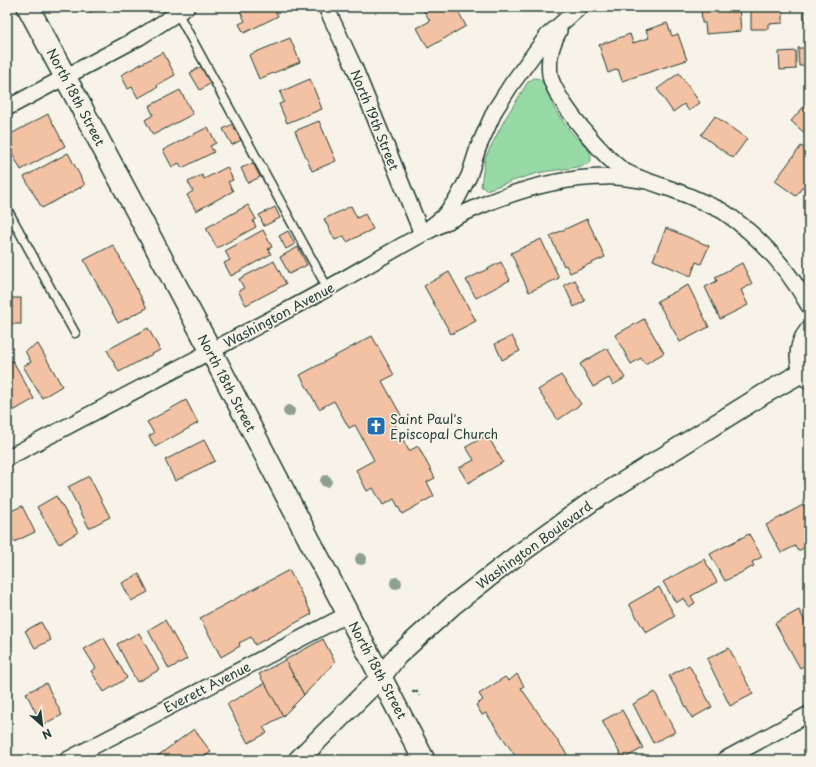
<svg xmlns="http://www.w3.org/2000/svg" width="816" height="767" font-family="'Playpen Sans',sans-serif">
<rect width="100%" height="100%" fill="#f7f3e8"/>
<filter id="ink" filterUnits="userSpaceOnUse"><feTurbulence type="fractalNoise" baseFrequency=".025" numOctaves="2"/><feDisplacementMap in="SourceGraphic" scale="8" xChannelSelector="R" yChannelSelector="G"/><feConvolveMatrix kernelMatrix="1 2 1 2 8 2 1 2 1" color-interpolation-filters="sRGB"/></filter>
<g filter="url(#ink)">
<path fill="#98daa5" stroke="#5c8c6c" d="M 534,78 L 540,79 C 546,86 547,94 551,101 C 556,113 564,123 572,133 C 580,142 595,150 590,163 C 576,169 559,169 543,172 C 524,176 505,184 486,190 L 481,186 L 485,158 L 505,119 L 528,82 Z"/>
<g fill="#f3c1a3" stroke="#1f3d34">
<polygon points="83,7 100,7 87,14"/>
<polygon points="238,7 274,7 278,16 244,33 239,24 245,21"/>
<polygon points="431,7 456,7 466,26 428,48 417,28 430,21 424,11"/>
<polygon points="719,7 739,7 741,31 706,34 705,23 702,23 701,8"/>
<polygon points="751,7 783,7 783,23 768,24 768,29 751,29"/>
<polygon points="803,7 809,7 809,21 805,22"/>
<polygon points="667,23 672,36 678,34 687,60 622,81 618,69 608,73 599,45 630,34 633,43 649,38 646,30"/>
<polygon points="290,38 300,62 259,79 249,55"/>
<polygon points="798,48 809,48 809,65 799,66"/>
<polygon points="796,51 796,69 780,70 779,52"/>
<polygon points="163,52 175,75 157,85 158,87 138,98 132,87 128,89 121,75"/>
<polygon points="202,66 211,83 200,90 190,73"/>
<polygon points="679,73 700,103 689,111 684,104 673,112 657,89"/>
<polygon points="310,79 322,109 287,123 279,104 284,102 280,92"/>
<polygon points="180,90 193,114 153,135 145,120 153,115 149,106"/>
<polygon points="807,103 809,104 809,137 791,121"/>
<polygon points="48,114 65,146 21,170 7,144 7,136"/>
<polygon points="715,116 747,139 733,158 701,135"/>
<polygon points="319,121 336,161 312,171 295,131"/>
<polygon points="233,124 241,140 232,145 223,129"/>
<polygon points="208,127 216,143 210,146 214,152 182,168 179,163 172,167 163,150"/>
<polygon points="801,146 809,152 809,178 796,196 775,181"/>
<polygon points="68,153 85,185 42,208 24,177"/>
<polygon points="253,163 260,177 248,183 241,168"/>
<polygon points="227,167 233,180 228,182 233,191 196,211 187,195 193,191 188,182 202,175 204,179"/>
<polygon points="248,205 256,219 253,221 256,227 217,248 206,228"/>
<polygon points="351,206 357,218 365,214 373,229 347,242 344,236 335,240 324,219"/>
<polygon points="275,207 280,218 264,226 259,215"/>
<polygon points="587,219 605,257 570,273 566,265 564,266 550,236"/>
<polygon points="666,228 709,246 701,264 696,262 691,276 653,260"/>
<polygon points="263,230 272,247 268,249 271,254 231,276 224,263 230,260 225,251"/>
<polygon points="288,231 295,244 286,249 279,236"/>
<polygon points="541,239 559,278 529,292 511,253"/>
<polygon points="113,245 147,308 118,323 84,260"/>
<polygon points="298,247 307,265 289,274 280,257"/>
<polygon points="274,261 286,284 246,305 238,291 244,288 239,279"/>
<polygon points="501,262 510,280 476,298 466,280"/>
<polygon points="742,263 752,284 741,290 748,305 720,319 705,287 717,281 715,277"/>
<polygon points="449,272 476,321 451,334 424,286"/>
<polygon points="575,280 585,301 574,307 564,285"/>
<polygon points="688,285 709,327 680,342 657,301"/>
<rect x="7" y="298" width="14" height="26"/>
<polygon points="644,319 664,353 645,364 641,358 631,364 615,335"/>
<polygon points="148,328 160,350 119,372 107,350"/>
<polygon points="372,336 394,375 382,381 402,417 393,421 409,451 418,446 435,478 427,482 434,496 402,514 394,499 383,505 373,488 367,491 356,470 374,460 355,425 349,428 334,401 319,409 300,375"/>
<polygon points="512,336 520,351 502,360 495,344"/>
<polygon points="38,344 62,386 42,398 23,366 31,362 25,351"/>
<polygon points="607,348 625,378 613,385 609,378 593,387 580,364"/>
<polygon points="13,361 34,399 13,411 7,401 7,365"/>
<polygon points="561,375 581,404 558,420 538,390"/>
<polygon points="186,400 198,423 155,447 149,436 154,433 147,422"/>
<polygon points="487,435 503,462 468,483 459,468 474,460 466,447"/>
<polygon points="204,440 215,461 175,481 165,460"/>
<polygon points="89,476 110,517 89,528 68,487"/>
<polygon points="56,496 78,532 59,544 37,507"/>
<polygon points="803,505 809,516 809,545 798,551 795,546 781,553 766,525"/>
<polygon points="22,506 35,532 14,542 7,528 7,513"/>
<polygon points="749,534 762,557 752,562 754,566 725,581 710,554"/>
<polygon points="704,559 717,582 691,596 695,603 689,607 684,598 676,603 663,582"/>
<polygon points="289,570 312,614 255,645 251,637 239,643 240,646 221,657 200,618"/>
<polygon points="139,574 148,592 131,601 122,583"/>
<polygon points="659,587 675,616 646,633 629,604"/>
<polygon points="799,610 809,629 809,663 800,668 775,623"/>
<polygon points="165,620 187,659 169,669 148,630"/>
<polygon points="41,622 51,640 35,648 25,631"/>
<polygon points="139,633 159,670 137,682 117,644"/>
<polygon points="104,638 127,678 104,692 91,671 96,668 84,649"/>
<polygon points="323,639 335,662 304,695 285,660"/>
<polygon points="729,648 753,694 730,706 707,659"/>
<polygon points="285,660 304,695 283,716 259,674"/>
<polygon points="689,665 712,707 692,718 669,676"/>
<polygon points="517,674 524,686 521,688 571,760 518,760 486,713 482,715 476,705 483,700 479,694 505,677 509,681"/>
<polygon points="46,683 62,715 42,725 26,693"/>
<polygon points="265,683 283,716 263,727 267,733 248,743 227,704"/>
<polygon points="655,692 675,732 653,743 633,704"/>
<polygon points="622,710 643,748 623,759 602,721"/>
<polygon points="194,729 211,752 200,760 152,760"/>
</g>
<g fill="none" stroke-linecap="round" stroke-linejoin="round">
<g stroke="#1f3d34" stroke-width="11">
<g id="service">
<polyline points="178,14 328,289"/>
<polyline points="7,209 75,333"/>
</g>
</g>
<g stroke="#1f3d34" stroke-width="18">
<g id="minor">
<polyline points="326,7 355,69 422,234 443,217 457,199 469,176 478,148 495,110 511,85 547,36 580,7"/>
<path d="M 559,31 C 551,46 548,58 550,75 C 553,97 606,161 626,172 C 640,179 656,184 671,189 C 682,193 694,198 705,203 C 711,206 718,208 724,212 C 759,236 788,269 809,306"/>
<polyline points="7,108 140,37 187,7"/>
<path d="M 7,458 C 105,407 202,356 299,304 C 396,253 491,179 604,177 C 618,176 633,179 647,181"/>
<polyline points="67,760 348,614"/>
<polyline points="724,760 809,714"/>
</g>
</g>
<g stroke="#1f3d34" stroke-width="22">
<g id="tertiary">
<path d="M 809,331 C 797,346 797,365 809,379"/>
<polyline points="298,760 382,676 397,656 453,605 515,557 591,502 764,394 803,372"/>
</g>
</g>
<g stroke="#1f3d34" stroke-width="24">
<polyline id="secondary" points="28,7 211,351 424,760"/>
</g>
<polyline stroke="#1f3d34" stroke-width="2.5" stroke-dasharray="3 3" stroke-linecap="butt" points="413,693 415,689 419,696"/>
<use href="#service" stroke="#f7f3e8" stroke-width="8"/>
<use href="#minor" stroke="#f7f3e8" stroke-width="15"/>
<use href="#tertiary" stroke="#f7f3e8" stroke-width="19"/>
<use href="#secondary" stroke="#f7f3e8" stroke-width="21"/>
</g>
<g fill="#8da092">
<circle cx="289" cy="411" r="6"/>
<circle cx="326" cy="481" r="6"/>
<circle cx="361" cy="559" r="6"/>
<circle cx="396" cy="583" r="6"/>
</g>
</g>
<defs>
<g id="church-square" transform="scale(1)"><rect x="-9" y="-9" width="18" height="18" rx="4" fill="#1f6fb2" stroke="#f7f3e8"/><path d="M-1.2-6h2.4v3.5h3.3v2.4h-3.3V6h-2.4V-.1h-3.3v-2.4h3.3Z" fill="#fff"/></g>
</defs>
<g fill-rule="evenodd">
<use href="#church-square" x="376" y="426"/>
</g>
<g text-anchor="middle" stroke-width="3.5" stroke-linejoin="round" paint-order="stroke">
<g font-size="13" fill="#1f3d34" stroke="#f7f3e8">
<text transform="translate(76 97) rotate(62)" y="5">North 18th Street</text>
<text transform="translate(375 120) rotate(68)" y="5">North 19th Street</text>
<text transform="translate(279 315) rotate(-28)" y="5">Washington Avenue</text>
<text transform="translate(227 383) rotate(62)" y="5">North 18th Street</text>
<text transform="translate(534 545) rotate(-36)" y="5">Washington Boulevard</text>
<text transform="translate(378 670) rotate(62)" y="5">North 18th Street</text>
<text transform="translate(207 687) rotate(-27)" y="5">Everett Avenue</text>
</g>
<g font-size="13" fill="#1f3d34" stroke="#f7f3e8" text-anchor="start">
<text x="390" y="424">Saint Paul's<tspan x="390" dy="15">Episcopal Church</tspan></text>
</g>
</g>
<rect width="816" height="767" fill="none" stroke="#f7f3e8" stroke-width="24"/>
<rect x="12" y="12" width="792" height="743" fill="none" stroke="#1f3d34" stroke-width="1.5" filter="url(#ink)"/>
<g transform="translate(42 725) rotate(152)" stroke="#f7f3e8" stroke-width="3" paint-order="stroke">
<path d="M0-3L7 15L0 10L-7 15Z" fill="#1f3d34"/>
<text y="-6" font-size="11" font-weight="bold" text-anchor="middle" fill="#1f3d34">N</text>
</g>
</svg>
